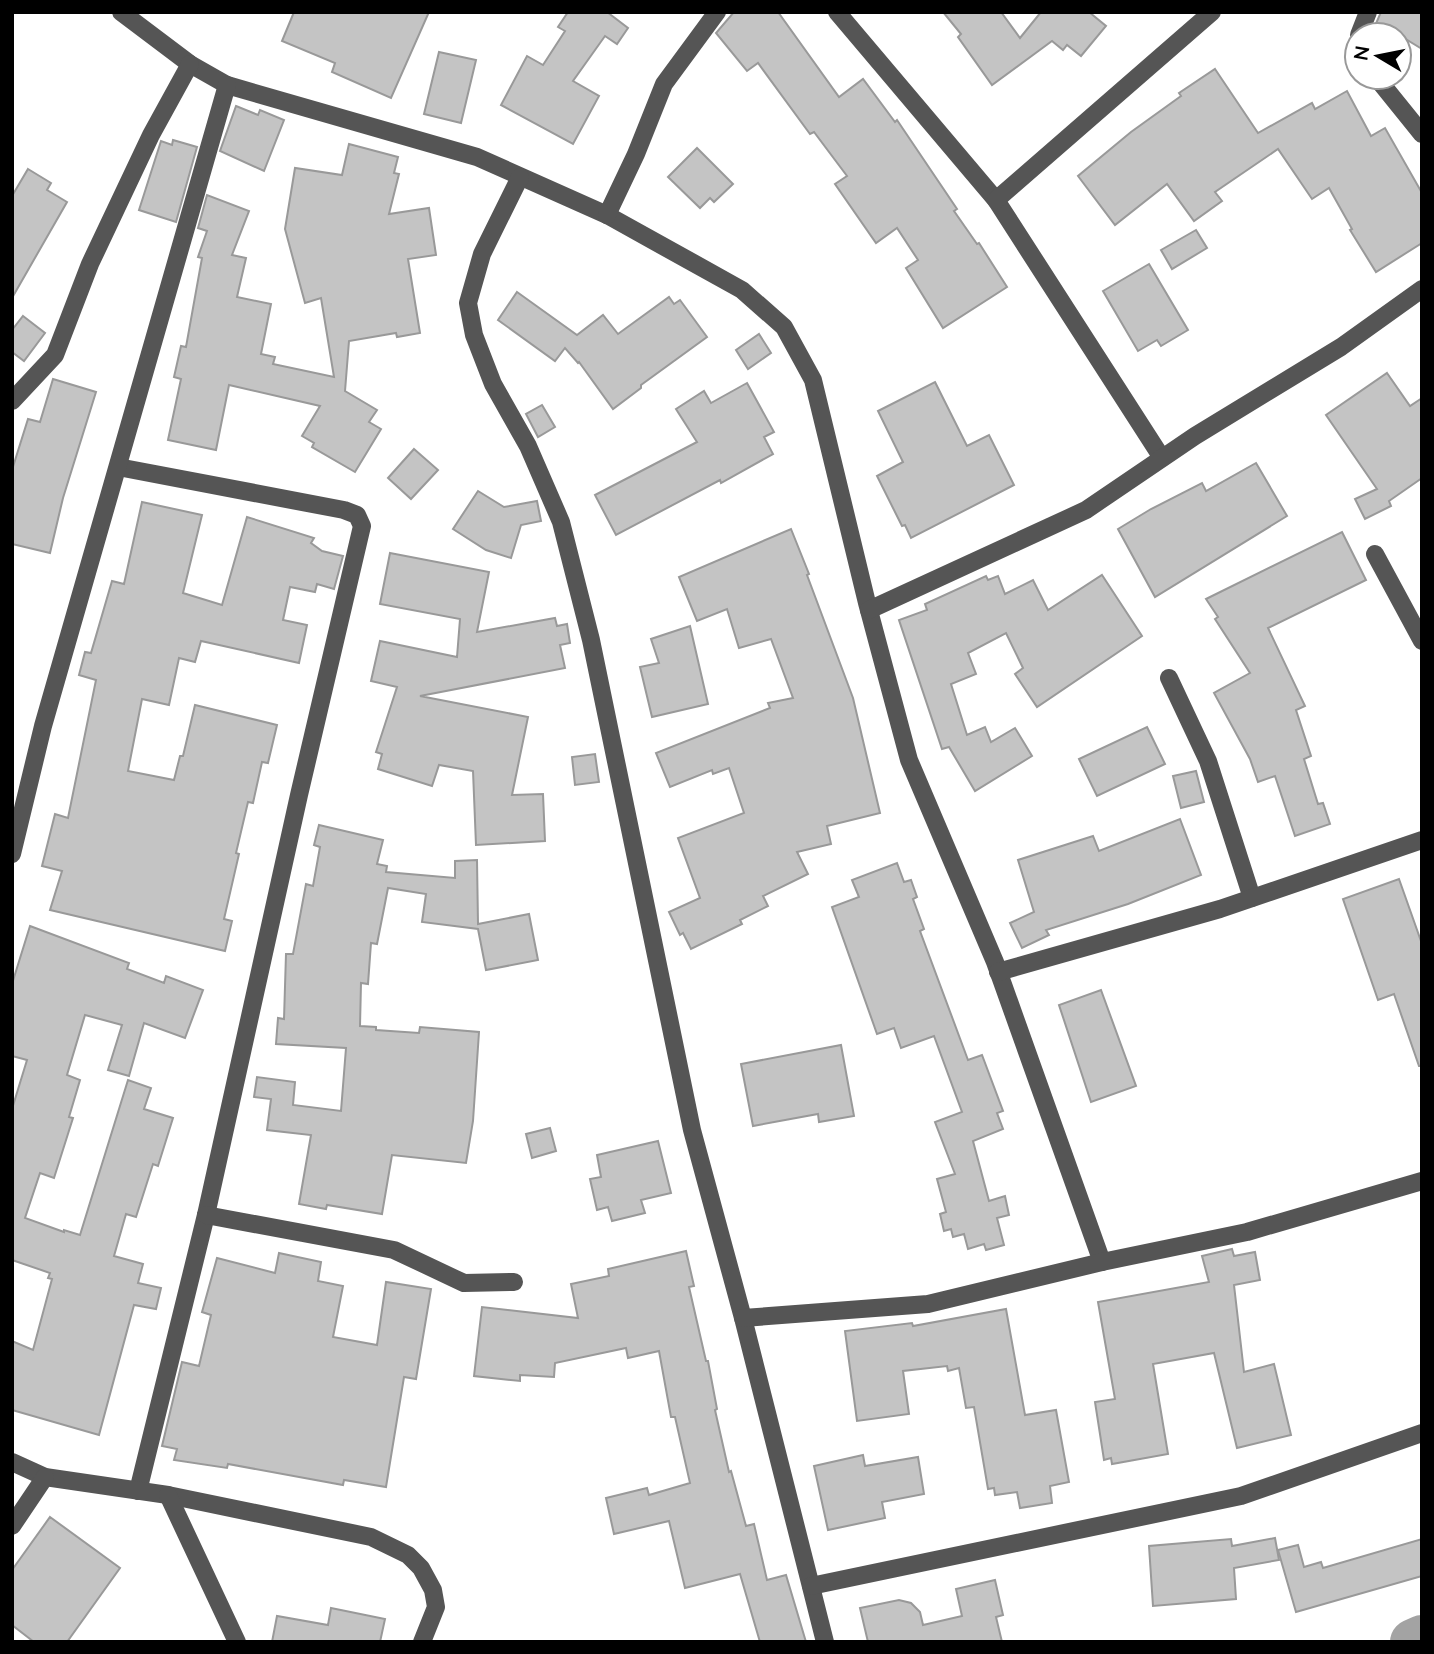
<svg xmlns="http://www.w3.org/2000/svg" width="1434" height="1654" font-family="Lato,sans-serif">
<rect width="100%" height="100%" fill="#fff"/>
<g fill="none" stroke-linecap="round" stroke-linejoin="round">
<polyline stroke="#a3a3a3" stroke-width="46" points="1413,1642 1422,1638"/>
</g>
<g fill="#c4c4c4" stroke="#999" stroke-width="2">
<polygon points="294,12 429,12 391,98 332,72 335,63 282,41"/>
<polygon points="568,12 607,12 628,28 617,44 605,36 573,81 599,96 573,144 501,105 527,56 543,65 565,31 558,27"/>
<polygon points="734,12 778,12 839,97 863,79 895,122 897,120 957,209 954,211 977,244 979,243 1007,287 943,328 906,268 918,260 897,228 876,243 835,184 847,176 814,132 810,134 758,63 747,71 716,33"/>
<polygon points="943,12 1001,12 1020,38 1041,12 1089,12 1106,26 1081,56 1067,45 1063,50 1052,41 992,85 958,37 961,34"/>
<polygon points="1381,12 1422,12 1422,49 1399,35 1371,35"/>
<polygon points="439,52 476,60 461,123 424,114"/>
<polygon points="1215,69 1258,133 1312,103 1315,109 1347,91 1371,136 1385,128 1422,193 1422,243 1376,272 1350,230 1352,229 1329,188 1312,199 1278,149 1215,192 1222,201 1194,221 1167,184 1115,225 1078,176 1131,132 1181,96 1179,93"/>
<polygon points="236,106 258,115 260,110 284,120 264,171 220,151"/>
<polygon points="173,140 197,147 176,222 139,210 161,141 172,145"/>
<polygon points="349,144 398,157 394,173 399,174 389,214 429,208 436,255 408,259 420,333 397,337 396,333 349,341 345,391 377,410 369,422 381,429 355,472 312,447 314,443 302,436 320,406 229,385 216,450 168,440 181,379 174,377 181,346 186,347 202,258 198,257 207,231 198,228 207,195 249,211 232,255 246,258 237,297 271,304 261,354 275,357 273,364 334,377 321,298 305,303 285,229 295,168 342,175"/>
<polygon points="697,148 733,184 714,202 710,198 700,208 668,177"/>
<polygon points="28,169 51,183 47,190 67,202 12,298 12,196"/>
<polygon points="1196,230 1207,248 1172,269 1161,250"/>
<polygon points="1149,264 1188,330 1161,346 1157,340 1138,351 1103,291"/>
<polygon points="517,292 577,335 603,315 618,334 669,297 674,304 680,300 707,337 641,385 641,388 613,409 579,362 578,363 565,348 555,361 498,320"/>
<polygon points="23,316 45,333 24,361 12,352 12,330"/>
<polygon points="759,334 771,353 748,369 736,350"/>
<polygon points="1387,373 1410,406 1422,398 1422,478 1389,501 1391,506 1365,519 1355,499 1377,489 1326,415"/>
<polygon points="53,379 96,392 63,498 50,553 12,544 12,470 28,419 40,422"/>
<polygon points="935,382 967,446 989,435 1014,485 911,538 905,525 902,526 877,476 903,462 878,411"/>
<polygon points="747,383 774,432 764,437 773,454 721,483 720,480 616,535 595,495 697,442 676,409 704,391 711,403"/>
<polygon points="542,405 555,427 538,437 526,414"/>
<polygon points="414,449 438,470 411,499 388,478"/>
<polygon points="1256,463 1287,516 1155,597 1118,529 1151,509 1202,483 1206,491"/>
<polygon points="478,491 504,507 537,501 541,521 521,525 511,558 486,550 453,529"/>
<polygon points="142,502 202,515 183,593 222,605 247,517 314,538 311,543 322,551 343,556 334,589 317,584 315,592 290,587 283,620 307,625 299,663 201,641 195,662 179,658 169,705 142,699 128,771 174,780 180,756 183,756 195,705 277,725 268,763 262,762 253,803 248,802 236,853 239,854 224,919 232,921 225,951 50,910 62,871 42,866 55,814 68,818 96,680 79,675 85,652 91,653 112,581 124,584"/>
<polygon points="791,529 809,574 807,575 853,698 880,813 827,826 831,844 797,852 808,874 763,896 768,906 740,920 742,924 691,949 683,933 680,935 669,912 700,898 678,838 744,813 729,768 713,774 712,770 670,787 656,753 770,708 768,703 793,698 771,639 739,648 727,609 697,621 679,577"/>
<polygon points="1342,532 1366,580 1268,628 1305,706 1296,710 1311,756 1304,759 1318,804 1323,803 1330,824 1295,836 1275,776 1258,782 1250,759 1214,693 1250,673 1215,619 1218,617 1206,599"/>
<polygon points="390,553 489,572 477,632 555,618 557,626 567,624 570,643 560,645 565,668 420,696 528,717 512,795 543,794 545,841 476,845 473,771 439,765 432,786 378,769 382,754 376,752 397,687 371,681 380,641 457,657 460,619 380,604"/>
<polygon points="1102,575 1142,636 1037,707 1015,674 1023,668 1006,633 968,653 976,674 951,684 967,735 985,727 991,742 1015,728 1032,756 975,791 949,747 942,749 899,620 927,610 925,604 986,576 988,580 998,576 1005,594 1033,580 1048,610"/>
<polygon points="690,626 708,704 652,717 640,667 659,663 651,639"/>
<polygon points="1147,727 1165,764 1097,796 1079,759"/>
<polygon points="595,754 599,782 575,785 572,757"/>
<polygon points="1196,771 1204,802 1181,808 1173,776"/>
<polygon points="1180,819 1201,875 1128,904 1046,930 1049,935 1022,948 1010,923 1034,912 1018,860 1093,836 1099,851"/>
<polygon points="319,825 383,840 377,864 387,866 386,872 455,878 455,861 477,860 478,924 529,914 538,960 486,970 478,929 422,922 426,894 388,888 377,944 371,943 368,984 361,983 360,1026 376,1027 376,1030 419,1033 420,1027 479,1032 473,1121 466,1163 392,1155 382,1214 327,1205 326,1209 299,1204 311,1135 267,1130 271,1099 254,1097 257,1077 295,1082 293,1105 341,1111 346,1048 276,1044 278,1018 284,1019 286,954 293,954 306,884 313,886 320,847 314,845"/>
<polygon points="897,863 904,882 911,880 917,897 913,899 924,929 920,931 968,1060 982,1055 1003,1111 997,1113 1003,1129 973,1141 989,1201 1005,1196 1009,1215 997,1218 1004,1245 986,1250 984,1244 968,1249 964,1234 953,1237 951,1229 944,1231 940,1214 946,1212 937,1179 955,1174 935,1122 962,1112 934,1036 901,1048 894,1028 877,1034 832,907 859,897 852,880"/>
<polygon points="1399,879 1422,944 1422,1066 1419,1066 1394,994 1378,1000 1343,899"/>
<polygon points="30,926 129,963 127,969 164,983 166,976 203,990 185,1038 144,1023 129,1076 108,1070 122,1025 85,1015 67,1075 80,1080 69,1117 73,1118 54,1178 40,1173 25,1218 64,1232 64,1230 80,1235 128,1080 151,1088 144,1109 173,1118 158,1166 153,1164 136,1217 126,1214 114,1256 143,1264 138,1283 161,1288 156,1309 134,1305 99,1435 12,1410 12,1341 33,1350 52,1279 48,1278 50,1273 12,1260 12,1109 27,1060 12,1056 12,984"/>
<polygon points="1101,990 1136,1086 1091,1102 1059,1005"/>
<polygon points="841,1045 854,1116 819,1122 818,1114 753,1126 741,1064"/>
<polygon points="550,1128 556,1151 532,1158 526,1134"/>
<polygon points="658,1141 671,1193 641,1200 645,1213 612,1221 608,1207 597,1210 590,1179 601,1177 597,1155"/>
<polygon points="1232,1249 1234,1256 1255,1252 1260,1280 1234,1285 1244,1372 1274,1364 1291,1435 1237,1448 1214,1353 1153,1364 1168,1454 1112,1464 1111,1458 1104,1460 1095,1402 1115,1399 1098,1302 1209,1282 1202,1256"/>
<polygon points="686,1251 694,1286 689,1287 706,1361 708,1361 717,1409 715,1410 729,1472 731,1471 746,1526 754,1524 767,1580 786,1575 806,1642 760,1642 740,1574 685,1588 669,1521 614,1534 606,1498 647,1488 649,1495 690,1483 675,1417 671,1417 659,1351 628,1358 626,1348 555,1363 554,1377 520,1375 520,1381 474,1376 482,1307 578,1318 571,1284 609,1276 608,1269"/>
<polygon points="279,1253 321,1262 318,1281 343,1286 333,1337 377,1345 386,1282 431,1289 416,1379 404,1377 386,1487 344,1480 343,1485 228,1464 227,1468 174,1460 177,1449 162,1446 182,1362 199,1366 211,1315 202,1312 217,1258 275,1273"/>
<polygon points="1006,1309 1025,1415 1056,1410 1069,1482 1050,1486 1052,1503 1020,1508 1017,1492 995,1495 994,1488 988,1489 974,1407 966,1408 959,1368 948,1371 947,1366 903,1371 909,1414 857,1421 845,1331 912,1323 913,1326"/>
<polygon points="863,1455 865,1466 918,1457 924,1494 882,1502 885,1518 828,1530 814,1466"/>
<polygon points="50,1517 120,1568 67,1642 34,1642 12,1625 12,1570"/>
<polygon points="1275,1538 1279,1560 1234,1568 1236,1599 1153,1606 1149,1546 1231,1539 1232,1546"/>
<polygon points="1422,1539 1422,1576 1296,1612 1278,1550 1298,1545 1304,1567 1321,1562 1323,1568"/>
<polygon points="995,1580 1003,1615 996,1617 1002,1642 868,1642 860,1608 899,1600 911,1603 920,1612 923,1625 962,1616 956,1589"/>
<polygon points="331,1608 385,1619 380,1642 272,1642 277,1616 328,1625"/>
</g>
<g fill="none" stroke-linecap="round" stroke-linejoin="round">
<g stroke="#555" stroke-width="18">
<polyline points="121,12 190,64 227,85 477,157 607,215 742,290 784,327 813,380 867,603 909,760 995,962 1102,1262"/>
<polyline points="837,12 996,200 1162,458"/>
<polyline points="1359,35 1368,12"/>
<polyline points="1376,77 1422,134"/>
<polyline points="520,177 482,254 468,303 474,335 493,384 528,446 561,522 591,640 692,1130 743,1318 825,1642"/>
<polyline points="996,200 1212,12"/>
<polyline points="607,215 636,154 664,84 717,12"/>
<polyline points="12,401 55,355 90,264 151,135 190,64"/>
<polyline points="118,467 344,510 357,515 362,526 299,795 206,1215 138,1491"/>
<polyline points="1375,554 1422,641"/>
<polyline points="869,610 1086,510 1195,436 1341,347 1422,289"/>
<polyline points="1169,678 1208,761 1252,898"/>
<polyline points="12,854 43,726 227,85"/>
<polyline points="998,972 1220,909 1422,840"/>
<polyline points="206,1215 394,1250 464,1283 514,1282"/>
<polyline points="743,1318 928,1304 1102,1262 1247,1232 1422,1181"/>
<polyline points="12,1462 45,1477 168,1495 371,1537 408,1555 421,1568 433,1590 436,1607 422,1642"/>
<polyline points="168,1495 237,1642"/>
<polyline points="12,1526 45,1477"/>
<polyline points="811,1586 1241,1496 1422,1433"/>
</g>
</g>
<rect width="1434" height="1654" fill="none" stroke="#000000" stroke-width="28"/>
<g transform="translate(1378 56) rotate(280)"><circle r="33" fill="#ffffff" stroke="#999999" stroke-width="2"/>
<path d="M0-5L12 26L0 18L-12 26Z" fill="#000000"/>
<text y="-10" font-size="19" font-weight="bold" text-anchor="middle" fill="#000000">N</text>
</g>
</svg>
